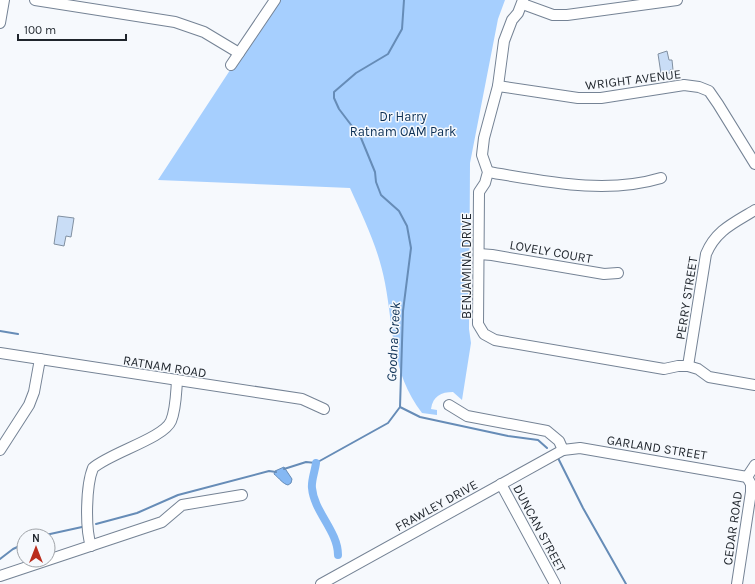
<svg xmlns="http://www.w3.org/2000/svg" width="755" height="584" font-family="Karla,sans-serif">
<rect width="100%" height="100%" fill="#f6f9fd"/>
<path fill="#a6cffe" d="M 276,0 L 505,0 L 498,19 L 470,163 L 469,329 L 471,343 L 462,400 L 453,392 C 441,392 433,396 431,409 L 437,410 L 437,415 L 422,413 C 391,372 394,330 385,283 C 379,250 364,219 350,188 L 158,180 Z"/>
<path fill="#85b8f3" stroke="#668cb7" d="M 284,467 L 292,479 L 291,483 L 288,485 C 283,484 279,478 274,474 L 275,471 Z"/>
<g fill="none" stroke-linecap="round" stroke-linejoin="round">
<g stroke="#668cb7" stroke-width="2">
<polyline points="0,331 18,334"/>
<polyline points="400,407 420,417 508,436 538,440 547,448"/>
<polyline points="557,456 583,508 626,584"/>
<polyline points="284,469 306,462 316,463 388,423 400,407 403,311 411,248 407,226 399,211 381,195 376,182 375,172 361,138 339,109 334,98 334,92 356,73 388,54 402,29 404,0"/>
<polyline points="96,524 137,513 178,495 269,471 276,472"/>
<polyline points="41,536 82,527"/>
<polyline points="0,559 13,549 24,544"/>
</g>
<path stroke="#85b8f3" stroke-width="8" d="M 316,463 C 315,471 311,481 312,488 C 314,512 338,531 338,555"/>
</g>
<g fill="#c9ddf6" stroke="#8190a1">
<polygon points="667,51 669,60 672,60 673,70 670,70 670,73 661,74 658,54"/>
<polygon points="58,216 74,218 71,237 66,236 64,246 54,244"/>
</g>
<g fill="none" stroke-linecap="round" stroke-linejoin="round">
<g stroke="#758395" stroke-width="12">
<g id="minor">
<polyline points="35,0 175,22 204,32 239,53"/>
<polyline points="523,0 518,13 512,20 504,41 498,86 484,138 482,155 488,172 485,183 479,192 478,324 484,334 495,340 664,369 678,366 688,366 698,369 709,377 755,385"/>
<polyline points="523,4 553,15 567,15 677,0"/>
<polyline points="0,23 4,0"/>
<polyline points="231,65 275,0"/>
<polyline points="498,86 578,98 601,98 684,85 699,87 709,91 718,104 755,164"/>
<path d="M 488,172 C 544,181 605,195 661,178"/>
<polyline points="479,254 492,255 604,274 618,273"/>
<polyline points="0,353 302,399 324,409"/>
<path d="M 688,366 L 706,254 C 716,230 734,223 755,210"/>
<polyline points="449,405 467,416 547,431 559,441 563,450"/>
<polyline points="0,450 29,405 34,392 40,359"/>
<polyline points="747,477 755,465"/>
<polyline points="501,484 555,584"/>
<path d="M 91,546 C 85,528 86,485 93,468 C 110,453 164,438 171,421 C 176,409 176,393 177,381"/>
<polyline points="0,576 162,522 182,505 242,495"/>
<polyline points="321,584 563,450 580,448 747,477"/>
<polyline points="737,584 751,492 751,484 747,477"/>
</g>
</g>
<use href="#minor" stroke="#fff" stroke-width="10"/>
</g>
<g text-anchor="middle" stroke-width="3" stroke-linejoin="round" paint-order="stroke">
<g font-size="13" fill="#1f252c" stroke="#f6f9fd">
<text transform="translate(633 79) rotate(-7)" y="5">WRIGHT AVENUE</text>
<text transform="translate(551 251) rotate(10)" y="5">LOVELY COURT</text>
<text transform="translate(466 266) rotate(-90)" y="5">BENJAMINA DRIVE</text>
<text transform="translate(686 298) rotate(-81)" y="5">PERRY STREET</text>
<text transform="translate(165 366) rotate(9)" y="5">RATNAM ROAD</text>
<text transform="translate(657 447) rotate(9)" y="5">GARLAND STREET</text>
<text transform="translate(436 505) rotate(-29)" y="5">FRAWLEY DRIVE</text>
<text transform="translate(540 528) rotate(62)" y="5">DUNCAN STREET</text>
<text transform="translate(732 528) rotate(-82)" y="5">CEDAR ROAD</text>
</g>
<g font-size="13" fill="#0b2f54" stroke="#f6f9fd">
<text x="403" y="121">Dr Harry<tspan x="403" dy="15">Ratnam OAM Park</tspan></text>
</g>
<g font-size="14" font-style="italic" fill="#0a2e53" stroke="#f6f9fd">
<text transform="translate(393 342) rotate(-87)" y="5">Goodna Creek</text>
</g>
</g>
<g transform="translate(36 548)"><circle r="19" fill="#f6f9fd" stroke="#a0a4a9"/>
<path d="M0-3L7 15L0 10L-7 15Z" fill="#ba2d1d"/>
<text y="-6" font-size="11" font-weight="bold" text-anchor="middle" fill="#1f252c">N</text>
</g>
<path d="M18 34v6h108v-6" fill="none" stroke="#1f252c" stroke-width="2"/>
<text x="24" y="34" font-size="12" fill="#1f252c" stroke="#f6f9fd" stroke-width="3" paint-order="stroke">100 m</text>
</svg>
